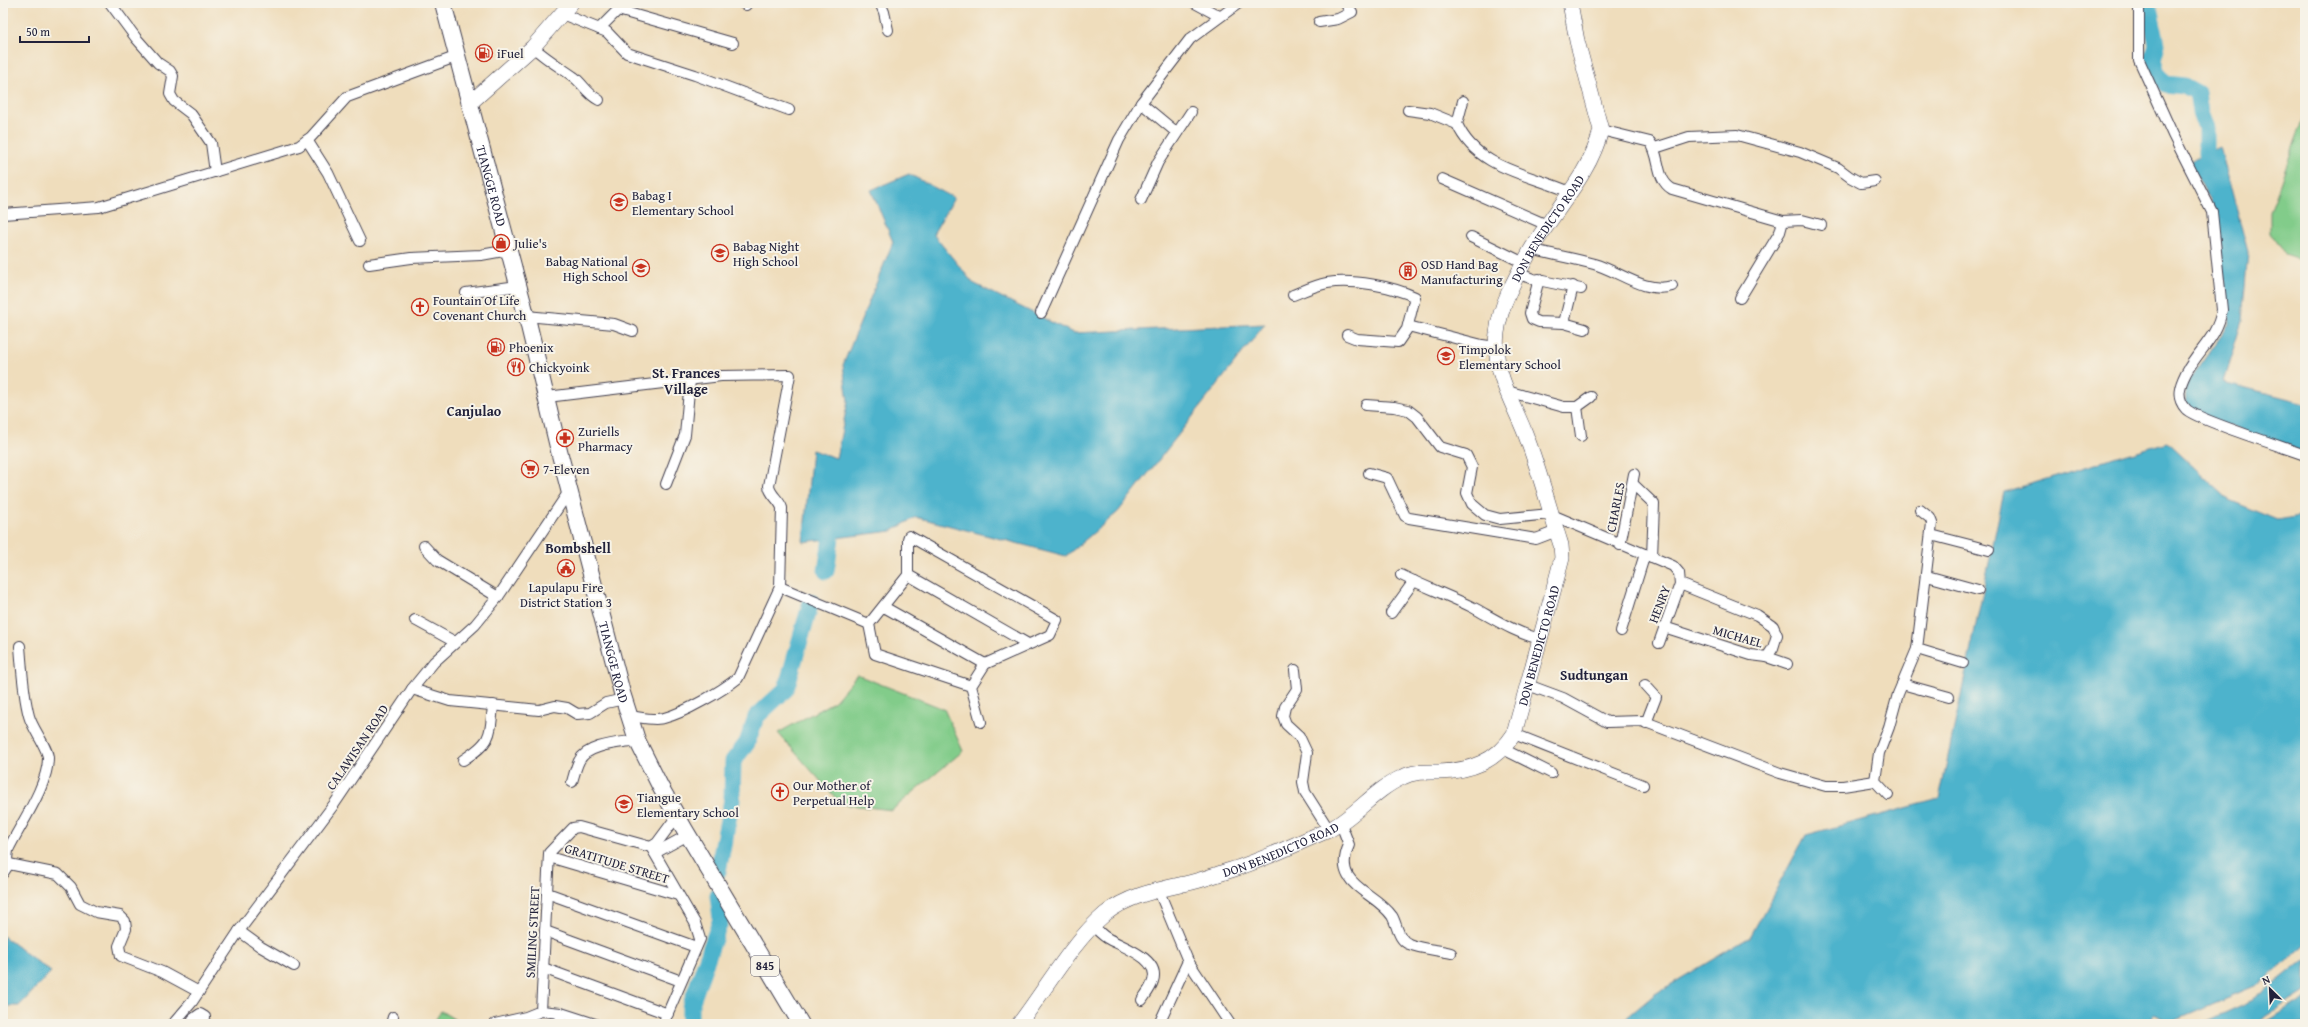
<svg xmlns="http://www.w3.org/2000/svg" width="2308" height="1027" font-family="'Gentium Book Plus',serif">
<rect width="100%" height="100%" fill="#f7f3e8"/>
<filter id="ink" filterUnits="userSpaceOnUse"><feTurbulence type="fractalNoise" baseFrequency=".025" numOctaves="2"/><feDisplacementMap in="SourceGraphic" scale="8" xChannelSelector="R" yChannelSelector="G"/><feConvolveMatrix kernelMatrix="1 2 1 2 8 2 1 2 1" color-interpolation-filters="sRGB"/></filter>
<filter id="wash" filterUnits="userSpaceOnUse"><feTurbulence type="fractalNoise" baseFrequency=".012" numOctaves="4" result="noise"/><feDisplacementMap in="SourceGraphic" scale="16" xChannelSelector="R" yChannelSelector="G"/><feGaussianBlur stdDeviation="0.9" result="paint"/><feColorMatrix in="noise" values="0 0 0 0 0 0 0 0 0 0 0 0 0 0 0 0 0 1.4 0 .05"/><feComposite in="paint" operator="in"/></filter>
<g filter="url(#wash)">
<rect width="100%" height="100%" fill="#efddbc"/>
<g fill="#82cc8a" stroke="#527762">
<polygon points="2305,114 2305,261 2284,254 2270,233 2270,212"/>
<polygon points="857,675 944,709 963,751 892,810 841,804 778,733 835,701"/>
<polygon points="441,1011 462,1024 433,1024"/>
</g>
<g fill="#4db3cc" stroke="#386a84">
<path d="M 2220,147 L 2248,252 L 2242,321 L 2223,382 L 2305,403 L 2305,454 L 2202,416 C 2187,406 2183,402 2187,383 L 2229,325 L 2217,213 L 2189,162 Z"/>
<polygon points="909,174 954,198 933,234 973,283 1073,333 1265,324 1118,512 1066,556 916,517 892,531 803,542 812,450 836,458 848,401 843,365 893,242 871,190"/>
<polygon points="2167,442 2229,500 2278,520 2305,515 2305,945 2257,986 2172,1022 2154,1014 2149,1024 1702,1024 1694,1019 1687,1024 1619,1024 1655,994 1750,937 1806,835 1939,799 2004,492"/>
<polygon points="3,936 51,972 19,1006 3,1006"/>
<polygon points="2305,959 2305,991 2253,1024 2201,1024 2255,999"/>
<polygon points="2305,998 2305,1024 2263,1024"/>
</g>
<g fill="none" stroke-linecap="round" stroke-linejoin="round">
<g stroke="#4db3cc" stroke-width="17">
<polyline points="2148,3 2157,44 2153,59 2157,74 2165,84 2184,86 2197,93 2200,112 2206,128 2206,154 2213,177"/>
<polyline points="826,571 831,538"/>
<polyline points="718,871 732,800 733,761 747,743 756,717 786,689 811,602"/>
<polyline points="690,1024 690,1007 721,919 718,896"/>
</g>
</g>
</g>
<g filter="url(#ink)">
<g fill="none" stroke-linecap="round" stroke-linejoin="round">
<g stroke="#413e4e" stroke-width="12">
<g id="street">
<polyline points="110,3 136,38 158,63 170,71 173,76 170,94 174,101 191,114 211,143 215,172"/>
<polyline points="742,3 746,5"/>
<polyline points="880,3 884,12 888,30"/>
<polyline points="1195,3 1219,16"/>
<path d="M 2139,3 L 2139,60 L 2173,135 L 2212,212 L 2222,310 C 2217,338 2199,349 2186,373 C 2180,385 2175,397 2186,409 C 2195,419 2286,448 2305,455"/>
<polyline points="562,14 607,32 627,53 695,75 789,110"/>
<polyline points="1319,22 1338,19 1352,12 1345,3"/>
<polyline points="599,29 618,10 733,43"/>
<path d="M 533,47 C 546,59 560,67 574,77 C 583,84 587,94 599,100"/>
<path d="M 1463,101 L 1457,124 C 1477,169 1529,174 1570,192"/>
<polyline points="1141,103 1176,132"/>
<polyline points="1408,110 1430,113 1457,124"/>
<path d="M 1601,130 L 1650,142 C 1661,156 1655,179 1672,189 L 1783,221 L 1780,232 L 1740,298"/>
<polyline points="307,140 328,173 360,241"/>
<polyline points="1655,148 1689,137 1737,135 1800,152 1838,168 1850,177 1861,183 1875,181"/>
<polyline points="1442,179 1547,225"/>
<polyline points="1141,200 1158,162 1191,112"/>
<polyline points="3,214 99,207 299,146 311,137 347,97 458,56"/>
<polyline points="1783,221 1802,220 1821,225"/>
<polyline points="1471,237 1524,263"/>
<path d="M 1531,249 C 1552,255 1574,258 1594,264 C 1619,271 1645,294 1672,286"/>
<polyline points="369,264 411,258 481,255 509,250"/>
<polyline points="1519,274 1533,279 1581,289"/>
<polyline points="1539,279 1530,313 1532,319 1539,322 1564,323 1585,329"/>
<polyline points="466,293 518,286"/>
<path d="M 1293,295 C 1303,291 1316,285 1327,283 C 1353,279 1392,286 1415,297 L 1407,329 L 1398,342 L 1357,339 L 1347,335"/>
<polyline points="1041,313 1119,140 1141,103 1190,39 1239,3"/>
<polyline points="526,316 614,324 633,331"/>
<polyline points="1564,323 1573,286"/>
<polyline points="1408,326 1482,345 1496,347"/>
<polyline points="1507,391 1564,407 1577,407 1591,397"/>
<path d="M 547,397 L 721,376 L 790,375 L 769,486 C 770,495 779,499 782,508 L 780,587 L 738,678 C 722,691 684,713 664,718 C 654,721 640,717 629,716"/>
<polyline points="1366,405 1394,407 1408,410 1417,417 1440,447 1466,455 1472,467 1467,493 1472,504 1485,515 1500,519 1550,514 1673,566 1679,573 1680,584 1659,643"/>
<polyline points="1577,407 1581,436"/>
<polyline points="1369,473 1387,478 1405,516 1409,518 1536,539 1557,531"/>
<polyline points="666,484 685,435 690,380"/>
<polyline points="1633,484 1654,504 1652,557"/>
<polyline points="1931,535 1989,550"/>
<polyline points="1620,545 1634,474"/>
<polyline points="424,546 437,560 498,597"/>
<polyline points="908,575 1028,644"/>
<path d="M 1401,575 C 1425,587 1450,596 1474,608 C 1496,620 1516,633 1540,639"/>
<polyline points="1927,576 1978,590"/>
<polyline points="780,587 869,624"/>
<polyline points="884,607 985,664"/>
<polyline points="1391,613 1414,581"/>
<polyline points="415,620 455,642"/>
<polyline points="1664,627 1751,655 1767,657 1773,648 1777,635 1773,626 1757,615 1680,584"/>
<polyline points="1621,631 1645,554"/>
<path d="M 20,646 C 22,670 23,694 29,716 C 32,728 48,748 48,758 C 48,786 20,825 8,850 L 7,859 L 9,864 L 58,874 L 71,887 L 80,904 L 96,912 L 120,916 L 125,921 L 126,929 L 119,946 L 121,956 L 162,972 L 199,992"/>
<polyline points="1917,649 1963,663"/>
<polyline points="1767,657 1787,664"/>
<polyline points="1295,670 1297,689 1285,707 1283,716 1286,724 1299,736 1307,753 1303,782 1305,792 1329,830"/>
<polyline points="1902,684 1949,697"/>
<polyline points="1528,685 1563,698 1607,722 1643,721 1780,773 1826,786 1843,786 1875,781"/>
<polyline points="1645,685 1656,697 1646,723"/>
<polyline points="971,686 875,654 869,624 908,575 908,539 909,536 1057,620 1050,635 985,664 971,686 981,722"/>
<polyline points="412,689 450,701 539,710 555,706 567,708 577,714 590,713 606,703 624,699"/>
<polyline points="1514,734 1643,785"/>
<polyline points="1503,749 1551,773"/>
<path d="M 463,760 C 491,742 490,738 493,705"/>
<path d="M 572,782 C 574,775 576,767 579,761 C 587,744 621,743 637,740"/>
<polyline points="1888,795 1875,781 1879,753 1889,727 1898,694 1917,649 1932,523 1930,518 1920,510"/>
<path d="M 1341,824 L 1349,845 C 1331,886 1374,890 1392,916 C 1397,924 1398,940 1409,944 C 1421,949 1438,950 1451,953"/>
<polyline points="651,847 695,923 700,939 663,1024"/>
<polyline points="651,847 657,843 677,816"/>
<polyline points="655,853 688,835"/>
<polyline points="549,857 678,895"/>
<polyline points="3,873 9,864"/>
<polyline points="1158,889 1188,961 1230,1024"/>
<polyline points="547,893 696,947"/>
<path d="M 1093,925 C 1097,930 1102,935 1107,938 C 1120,946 1161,958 1153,981 C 1151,988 1146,994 1142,1000"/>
<polyline points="239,931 261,947 294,966"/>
<polyline points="545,931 681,981"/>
<polyline points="543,968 668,1014"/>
<polyline points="541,1011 549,853 573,828 579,827 651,847"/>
<polyline points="173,1024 192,1002 239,931 335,803 412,689 434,662 475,625 498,597 570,490"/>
<polyline points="195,1024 193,1019 200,1014 205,1017 204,1024"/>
<polyline points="391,1024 393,1017"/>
<polyline points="495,1024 526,1017 541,1011 561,1013 595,1024"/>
<polyline points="560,1024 561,1013"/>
<polyline points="1159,1024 1188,961"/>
</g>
</g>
<g stroke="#413e4e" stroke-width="16">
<g id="secondary">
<polyline points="469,104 533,47 571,3"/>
<path id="s1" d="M 1019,1024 C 1045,990 1073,941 1105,914 C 1127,896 1157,890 1184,884 C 1200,881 1215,875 1231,870 C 1264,860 1297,843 1329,830 C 1356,816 1375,789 1403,777 C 1414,771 1427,772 1439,772 C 1470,771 1496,762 1514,734 L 1553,592 L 1562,558 L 1561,545 C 1549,508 1539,469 1525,433 C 1512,400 1492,370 1497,333 C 1500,304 1517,275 1531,250 C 1554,210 1590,175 1601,130 L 1577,41 L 1570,3"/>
</g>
</g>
<g stroke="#413e4e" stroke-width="18">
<g id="primary">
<path id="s2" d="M 443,3 L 528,322 L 559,451 L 622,693 L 637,740 L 661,788 L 685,830 L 801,1024"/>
</g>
</g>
<use href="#street" stroke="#fff" stroke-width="10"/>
<use href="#secondary" stroke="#fff" stroke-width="15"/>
<use href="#primary" stroke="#fff" stroke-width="16"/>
</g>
</g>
<defs>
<g id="fuel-ring" transform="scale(0.9)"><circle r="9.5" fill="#f7f3e8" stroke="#c8321e" stroke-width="1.5"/><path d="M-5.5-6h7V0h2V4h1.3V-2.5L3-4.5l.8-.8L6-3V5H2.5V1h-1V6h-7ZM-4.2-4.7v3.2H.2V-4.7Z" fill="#c8321e"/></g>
<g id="school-ring" transform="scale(0.9)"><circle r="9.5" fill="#f7f3e8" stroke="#c8321e" stroke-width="1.5"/><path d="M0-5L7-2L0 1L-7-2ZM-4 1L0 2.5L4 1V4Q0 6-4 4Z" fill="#c8321e"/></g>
<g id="shop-ring" transform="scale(0.9)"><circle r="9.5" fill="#f7f3e8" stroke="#c8321e" stroke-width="1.5"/><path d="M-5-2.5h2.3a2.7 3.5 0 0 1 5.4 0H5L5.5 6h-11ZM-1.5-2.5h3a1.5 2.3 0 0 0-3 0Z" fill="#c8321e"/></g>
<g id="building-ring" transform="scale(0.9)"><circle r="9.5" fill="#f7f3e8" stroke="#c8321e" stroke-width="1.5"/><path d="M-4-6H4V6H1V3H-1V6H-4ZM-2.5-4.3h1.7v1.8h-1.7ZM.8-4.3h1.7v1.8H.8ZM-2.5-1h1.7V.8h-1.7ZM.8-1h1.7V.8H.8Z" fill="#c8321e"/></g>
<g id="church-ring" transform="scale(0.9)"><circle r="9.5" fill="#f7f3e8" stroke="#c8321e" stroke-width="1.5"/><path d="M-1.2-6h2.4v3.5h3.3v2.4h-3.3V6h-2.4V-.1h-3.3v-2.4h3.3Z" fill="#c8321e"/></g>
<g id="restaurant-ring" transform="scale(0.9)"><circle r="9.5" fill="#f7f3e8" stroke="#c8321e" stroke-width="1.5"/><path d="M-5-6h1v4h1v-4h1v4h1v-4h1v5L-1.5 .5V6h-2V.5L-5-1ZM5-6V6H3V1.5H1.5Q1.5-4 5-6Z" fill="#c8321e"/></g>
<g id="pharmacy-ring" transform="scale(0.9)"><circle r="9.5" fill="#f7f3e8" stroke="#c8321e" stroke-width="1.5"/><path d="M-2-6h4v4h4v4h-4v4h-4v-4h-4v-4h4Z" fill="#c8321e"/></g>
<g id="supermarket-ring" transform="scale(0.9)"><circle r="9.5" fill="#f7f3e8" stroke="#c8321e" stroke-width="1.5"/><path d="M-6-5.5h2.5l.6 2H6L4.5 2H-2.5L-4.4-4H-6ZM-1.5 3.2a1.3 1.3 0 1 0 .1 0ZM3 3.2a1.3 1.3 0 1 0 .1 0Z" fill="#c8321e"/></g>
<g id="civic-ring" transform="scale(0.9)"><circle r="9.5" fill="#f7f3e8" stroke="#c8321e" stroke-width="1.5"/><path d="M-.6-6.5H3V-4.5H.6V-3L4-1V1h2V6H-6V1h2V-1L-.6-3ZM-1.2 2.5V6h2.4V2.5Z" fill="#c8321e"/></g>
</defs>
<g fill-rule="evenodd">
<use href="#fuel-ring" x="484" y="53"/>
<use href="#school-ring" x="619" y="202"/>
<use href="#shop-ring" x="501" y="243"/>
<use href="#school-ring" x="720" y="253"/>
<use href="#school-ring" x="641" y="268"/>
<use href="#building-ring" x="1408" y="271"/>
<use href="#church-ring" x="420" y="307"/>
<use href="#fuel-ring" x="496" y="347"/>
<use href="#school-ring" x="1446" y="356"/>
<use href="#restaurant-ring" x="516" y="367"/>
<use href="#pharmacy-ring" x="565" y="438"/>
<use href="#supermarket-ring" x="530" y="469"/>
<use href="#civic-ring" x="566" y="568"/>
<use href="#church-ring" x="780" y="792"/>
<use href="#school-ring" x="624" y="804"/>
</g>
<g text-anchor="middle" stroke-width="4" stroke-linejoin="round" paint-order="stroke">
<rect fill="#f7f3e8" stroke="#62616f" stroke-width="1" x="751" y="956" width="28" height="20" rx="3"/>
<g font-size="12" font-weight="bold" fill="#22223b">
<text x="765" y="970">845</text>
</g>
<g font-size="13" fill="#22223b" stroke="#f7f3e8" text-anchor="start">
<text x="497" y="58">iFuel</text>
<text x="632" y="200">Babag I<tspan x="632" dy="15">Elementary School</tspan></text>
<text x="514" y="248">Julie's</text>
<text x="733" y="251">Babag Night<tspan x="733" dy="15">High School</tspan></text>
<text x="628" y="266" text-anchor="end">Babag National<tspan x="628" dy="15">High School</tspan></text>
<text x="1421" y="269">OSD Hand Bag<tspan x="1421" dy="15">Manufacturing</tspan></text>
<text x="433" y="305">Fountain Of Life<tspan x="433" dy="15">Covenant Church</tspan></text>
<text x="509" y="352">Phoenix</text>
<text x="1459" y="354">Timpolok<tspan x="1459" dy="15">Elementary School</tspan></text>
<text x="529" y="372">Chickyoink</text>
<text x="578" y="436">Zuriells<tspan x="578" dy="15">Pharmacy</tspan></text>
<text x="543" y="474">7-Eleven</text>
<text x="566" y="592" text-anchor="middle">Lapulapu Fire<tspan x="566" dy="15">District Station 3</tspan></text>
<text x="793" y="790">Our Mother of<tspan x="793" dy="15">Perpetual Help</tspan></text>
<text x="637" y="802">Tiangue<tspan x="637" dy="15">Elementary School</tspan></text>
</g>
<g font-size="13" fill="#22223b" stroke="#f7f3e8">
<text dy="5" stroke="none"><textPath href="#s2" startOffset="189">TIANGGE ROAD</textPath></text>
<text dy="5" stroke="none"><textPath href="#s1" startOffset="1132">DON BENEDICTO ROAD</textPath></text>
<text transform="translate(1615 507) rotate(-79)" y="5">CHARLES</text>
<text transform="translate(1659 604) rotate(-69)" y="5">HENRY</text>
<text transform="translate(1738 636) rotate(16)" y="5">MICHAEL</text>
<text dy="5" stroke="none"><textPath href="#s1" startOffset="688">DON BENEDICTO ROAD</textPath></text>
<text dy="5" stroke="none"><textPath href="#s2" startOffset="681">TIANGGE ROAD</textPath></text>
<text transform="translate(357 747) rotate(-56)" y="5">CALAWISAN ROAD</text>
<text dy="5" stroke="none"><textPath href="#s1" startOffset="328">DON BENEDICTO ROAD</textPath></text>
<text transform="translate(617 863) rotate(17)" y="5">GRATITUDE STREET</text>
<text transform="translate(532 932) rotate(-87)" y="5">SMILING STREET</text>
</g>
<g font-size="14" font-weight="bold" fill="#22223b" stroke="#f7f3e8">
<text x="686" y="378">St. Frances<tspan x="686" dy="16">Village</tspan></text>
<text x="474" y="416">Canjulao</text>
<text x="578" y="553">Bombshell</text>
<text x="1594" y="680">Sudtungan</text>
</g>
</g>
<rect width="2308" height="1027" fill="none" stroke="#f7f3e8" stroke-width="16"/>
<g transform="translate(2270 989) rotate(336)" stroke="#f7f3e8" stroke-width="3" paint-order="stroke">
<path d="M0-3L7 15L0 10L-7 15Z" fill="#22223b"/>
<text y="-6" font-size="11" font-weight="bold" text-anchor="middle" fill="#22223b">N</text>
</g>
<path d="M20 36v6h69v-6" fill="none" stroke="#22223b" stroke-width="2"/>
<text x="26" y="36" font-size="12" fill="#22223b" stroke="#f7f3e8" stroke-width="3" paint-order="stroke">50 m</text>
</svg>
